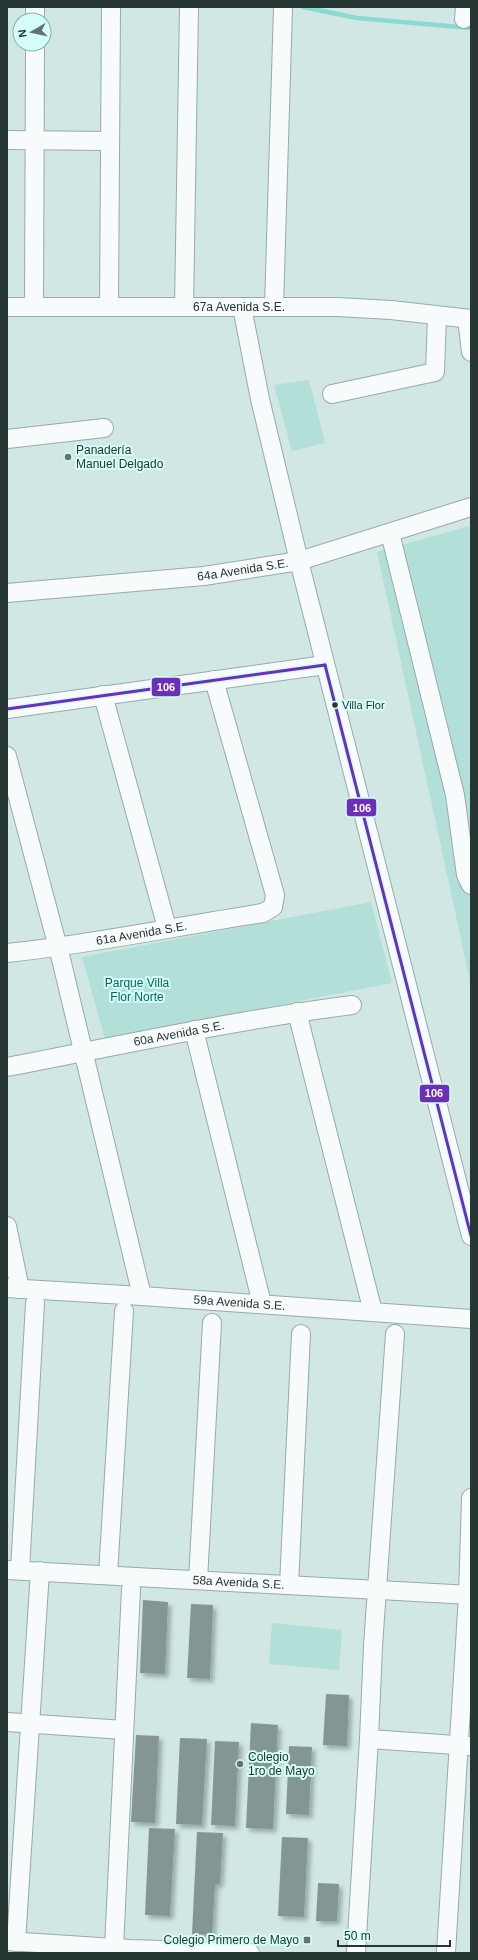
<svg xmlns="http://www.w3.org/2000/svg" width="478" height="1960" font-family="Arial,sans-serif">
<defs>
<filter id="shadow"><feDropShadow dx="3.5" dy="3.5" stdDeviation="2" flood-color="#0004"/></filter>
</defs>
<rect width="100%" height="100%" fill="#d0e7e4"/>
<g fill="#b3dfd9">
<polygon points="309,380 325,443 292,451 274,385"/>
<polygon points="469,526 471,532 471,985 377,552"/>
<polygon points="371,902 392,983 105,1039 82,957"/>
<polygon points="272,1623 342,1630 339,1670 269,1664"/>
</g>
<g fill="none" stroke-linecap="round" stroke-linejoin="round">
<polyline stroke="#89dad0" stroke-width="4.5" points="303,7 357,18 471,28"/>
</g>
<g fill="#849694" filter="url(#shadow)">
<polygon points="143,1600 168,1602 165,1674 140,1673"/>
<polygon points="191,1604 213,1605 210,1679 187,1678"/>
<polygon points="326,1694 349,1695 347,1746 323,1745"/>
<polygon points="251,1723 278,1725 273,1829 246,1828"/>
<polygon points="136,1735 159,1736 155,1823 131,1822"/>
<polygon points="180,1738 207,1739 202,1825 176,1824"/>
<polygon points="215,1741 239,1742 235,1826 211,1825"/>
<polygon points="289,1746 312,1747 309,1815 286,1814"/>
<polygon points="149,1828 175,1829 170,1916 145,1915"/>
<polygon points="197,1832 223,1833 220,1884 215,1884 212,1935 192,1934"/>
<polygon points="282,1837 308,1838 304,1917 278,1916"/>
<polygon points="318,1883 339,1884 337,1921 316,1921"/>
</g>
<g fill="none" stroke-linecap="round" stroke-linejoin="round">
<g stroke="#98aaa8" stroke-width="20">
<g id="minor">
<polyline points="464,19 465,7"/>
<polyline points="35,20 35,7"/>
<polyline points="7,140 109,141"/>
<path id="s1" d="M 7,307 L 337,307 L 391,310 L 471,319"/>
<polyline points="34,307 35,44"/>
<polyline points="109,307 111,7"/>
<polyline points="184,307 189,7"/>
<polyline points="242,307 260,399 299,561 471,1236"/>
<polyline points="274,307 283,7"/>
<polyline points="467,319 471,352"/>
<polyline points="332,394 435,372 437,316"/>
<polyline points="7,439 104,428"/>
<polyline points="390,533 455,795 466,875 471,885"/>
<path id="s2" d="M 7,593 L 204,576 L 299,561 L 471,507"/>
<polyline points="103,695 167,928"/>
<polyline points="7,709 325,665"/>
<polyline points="7,756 61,959 142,1296"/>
<path id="s3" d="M 7,953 C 93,944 178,926 263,913 L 273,907 L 275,895 L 214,680"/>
<polyline points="297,1012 373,1312"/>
<polyline points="194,1030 262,1304"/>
<path id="s4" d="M 7,1067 C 122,1045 236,1020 352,1005"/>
<polyline points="7,1226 20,1289"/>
<path id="s5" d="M 7,1288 L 142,1296 L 471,1319"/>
<path id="s6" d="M 7,1570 L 471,1595"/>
<polyline points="20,1570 35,1303"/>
<polyline points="108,1575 124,1311"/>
<polyline points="198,1580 212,1323"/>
<polyline points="289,1585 301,1334"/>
<polyline points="7,1722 124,1730"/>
<polyline points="369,1739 470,1746"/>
<polyline points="7,1941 130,1949 250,1953"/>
<polyline points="16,1942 40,1571"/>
<polyline points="114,1948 131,1589"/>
<polyline points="356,1953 369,1739 373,1646 395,1334"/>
<polyline points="446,1953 468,1595 471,1498"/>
</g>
</g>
<use href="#minor" stroke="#f8fbfb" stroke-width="18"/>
<g stroke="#d3fff8" stroke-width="6">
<g id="bus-1">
<polyline points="325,665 471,1236"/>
<polyline points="7,709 325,665"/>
</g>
</g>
<use href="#bus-1" stroke="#6d2fba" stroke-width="3"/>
</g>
<g fill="#617471" stroke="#d3fff8" stroke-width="1.5">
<circle cx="68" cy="457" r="4"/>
<circle cx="240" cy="1764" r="4"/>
<rect x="303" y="1936" width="8" height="8" rx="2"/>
</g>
<circle fill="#253633" stroke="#d3fff8" stroke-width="1.5" cx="335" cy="705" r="3.5"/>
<g text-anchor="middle" stroke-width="4" stroke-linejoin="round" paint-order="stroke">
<g font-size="11" fill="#253633" stroke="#d3fff8" text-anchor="start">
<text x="342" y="709">Villa Flor</text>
</g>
<g font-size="12" fill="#253633" stroke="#d3fff8">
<text dy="4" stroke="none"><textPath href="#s1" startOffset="232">67a Avenida S.E.</textPath></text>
<text dy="4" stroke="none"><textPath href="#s2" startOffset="237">64a Avenida S.E.</textPath></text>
<text dy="4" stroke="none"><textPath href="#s3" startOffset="136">61a Avenida S.E.</textPath></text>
<text dy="4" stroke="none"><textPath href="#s4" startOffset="175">60a Avenida S.E.</textPath></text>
<text dy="4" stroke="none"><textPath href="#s5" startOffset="233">59a Avenida S.E.</textPath></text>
<text dy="4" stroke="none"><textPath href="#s6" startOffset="232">58a Avenida S.E.</textPath></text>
</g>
<g font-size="12" fill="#253633" stroke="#d3fff8" text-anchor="start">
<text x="76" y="454">Panadería<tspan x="76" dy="14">Manuel Delgado</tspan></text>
<text x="248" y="1761">Colegio<tspan x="248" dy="14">1ro de Mayo</tspan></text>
<text x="299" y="1944" text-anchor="end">Colegio Primero de Mayo</text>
</g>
<g font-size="12" fill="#09645c" stroke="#d3fff8">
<text x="137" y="987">Parque Villa<tspan x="137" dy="14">Flor Norte</tspan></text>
</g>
</g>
<g stroke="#d3fff8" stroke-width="1.5">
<rect x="151" y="677" width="30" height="20" rx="4" fill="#6d2fba"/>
<rect x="346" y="798" width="31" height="19" rx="4" fill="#6d2fba"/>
<rect x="419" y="1084" width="31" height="19" rx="4" fill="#6d2fba"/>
</g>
<g font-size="11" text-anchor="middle" font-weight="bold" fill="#fff">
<text x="166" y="691">106</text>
<text x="362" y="812">106</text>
<text x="434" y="1097">106</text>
</g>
<rect width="478" height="1960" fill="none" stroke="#253633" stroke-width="16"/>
<g transform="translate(32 32) rotate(261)"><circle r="19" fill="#d3fff8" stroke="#8dafa9"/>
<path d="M0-3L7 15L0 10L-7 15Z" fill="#617471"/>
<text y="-6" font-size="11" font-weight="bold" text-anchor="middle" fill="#253633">N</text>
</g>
<path d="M338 1940v6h112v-6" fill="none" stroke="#253633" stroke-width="2"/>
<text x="344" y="1940" font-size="12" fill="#253633" stroke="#d3fff8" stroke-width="3" paint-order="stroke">50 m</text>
</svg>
